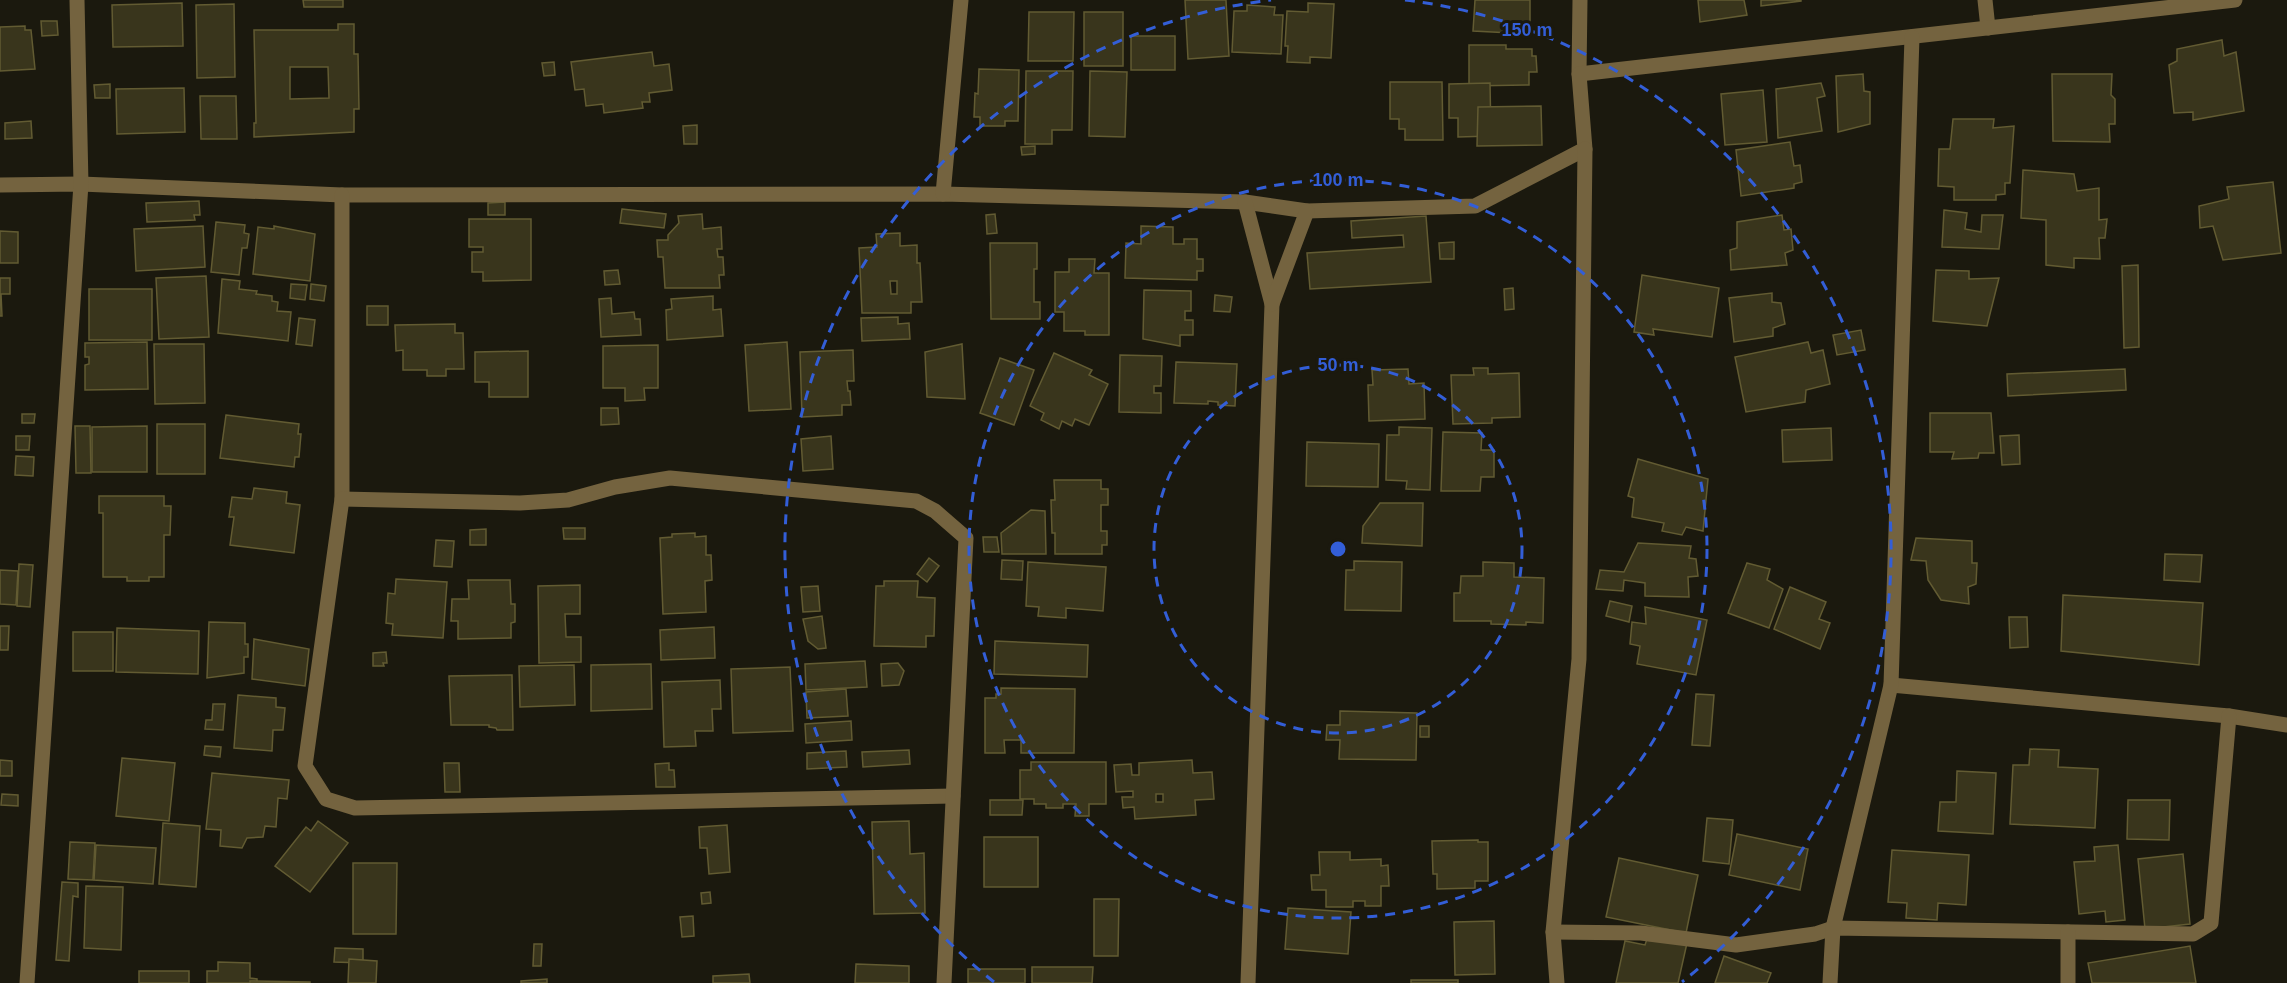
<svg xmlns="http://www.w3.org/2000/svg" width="2287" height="983" font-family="Helvetica,sans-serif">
<rect width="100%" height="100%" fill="#1b190e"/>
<g fill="#39351c" stroke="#625b32" stroke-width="1.5" fill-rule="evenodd">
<polygon points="303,0 343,0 343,7 304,7"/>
<polygon points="1185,0 1226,0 1229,56 1188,59"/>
<polygon points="1475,0 1530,0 1530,34 1473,31"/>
<polygon points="1698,0 1744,0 1747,15 1700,22"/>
<polygon points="1761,0 1801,0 1801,1 1761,6"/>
<polygon points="182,3 183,46 113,47 112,5"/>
<polygon points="1308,3 1334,4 1331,58 1310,57 1310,63 1287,62 1288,46 1285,46 1287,11 1308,12"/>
<polygon points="234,4 235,77 197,78 196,5"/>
<polygon points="1247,5 1275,7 1274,15 1283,15 1281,54 1232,52 1234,11 1247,11"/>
<polygon points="1029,12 1074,12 1073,61 1028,61"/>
<rect x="1084" y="12" width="39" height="54"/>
<polygon points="41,21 57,21 58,35 42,36"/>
<path d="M 338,24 L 354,24 L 354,54 L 358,54 L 359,109 L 354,109 L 354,132 L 254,137 L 254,123 L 256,123 L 254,30 L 338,30 ZM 290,67 L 328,67 L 329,98 L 290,99 Z"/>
<polygon points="25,26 25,30 31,30 35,69 0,71 0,27"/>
<rect x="1131" y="36" width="44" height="34"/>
<polygon points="2222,40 2224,56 2236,52 2244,111 2193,120 2193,112 2174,113 2169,65 2177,61 2177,49"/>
<polygon points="1469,45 1506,45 1506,49 1532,49 1532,56 1536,56 1537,72 1529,72 1529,85 1469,86"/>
<polygon points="652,52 654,66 669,64 672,90 649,93 650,102 642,102 643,108 604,113 603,104 586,106 584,89 575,90 571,62"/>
<polygon points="554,62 555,75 544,76 542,63"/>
<polygon points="979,69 1019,70 1018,121 1005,121 1005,126 980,126 980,117 974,117 975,93 978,94"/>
<polygon points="1026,71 1073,71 1072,130 1052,130 1052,144 1025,144"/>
<polygon points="1090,71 1127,72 1125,137 1089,136"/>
<polygon points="1863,74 1864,91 1870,92 1870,124 1838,132 1836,76"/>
<polygon points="2052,74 2112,74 2111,95 2115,99 2115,124 2109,124 2110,142 2053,141"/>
<polygon points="1390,82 1442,82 1443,140 1405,140 1405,129 1399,129 1399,119 1390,119"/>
<polygon points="1490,83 1491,136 1458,137 1458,118 1449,118 1449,84"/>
<polygon points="1821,83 1825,96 1817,98 1822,131 1778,138 1776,89"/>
<polygon points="110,84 110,98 95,98 94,85"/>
<polygon points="184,88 185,132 117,134 116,89"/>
<polygon points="1763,90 1767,142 1725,145 1721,94"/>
<polygon points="200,96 236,96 237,139 201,139"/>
<polygon points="1541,106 1542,145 1477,146 1478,107"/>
<polygon points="1953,119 1994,119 1993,128 2014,126 2010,183 2005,183 2005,194 1996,195 1996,200 1954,200 1954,187 1938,186 1939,149 1950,149"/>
<polygon points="31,121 32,138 5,139 5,123"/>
<polygon points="697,125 697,144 684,144 683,126"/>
<polygon points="1790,142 1794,166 1800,165 1802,182 1794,184 1794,188 1741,196 1736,150"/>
<polygon points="1035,146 1035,154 1022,155 1021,147"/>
<polygon points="2023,170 2074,174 2077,191 2099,188 2099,220 2107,219 2105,238 2099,238 2100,259 2074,258 2074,268 2046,265 2046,220 2021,218"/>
<polygon points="2273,182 2281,253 2223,260 2213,226 2200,228 2199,206 2229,199 2227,187"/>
<polygon points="199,201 200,215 194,215 195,220 147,222 146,203"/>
<polygon points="505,202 505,215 488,215 488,203"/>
<polygon points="622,209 666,214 664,228 620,223"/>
<polygon points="1944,210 1967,213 1965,229 1981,232 1982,215 2003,215 1999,249 1942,247"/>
<polygon points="702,214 703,229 721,227 722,249 717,249 718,257 723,257 724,275 719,275 720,288 665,288 663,257 658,257 657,240 668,240 668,235 679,223 678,216"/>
<polygon points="995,214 997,233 987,234 986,215"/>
<polygon points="1782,215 1784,230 1791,229 1793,250 1785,253 1787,265 1731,270 1730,250 1737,248 1737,222"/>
<polygon points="1426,216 1431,282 1310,289 1307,253 1404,247 1403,235 1352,238 1351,221"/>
<polygon points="469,219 531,219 531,280 483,281 483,272 472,272 472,252 483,252 483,247 469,247"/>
<polygon points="216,222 245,225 244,233 249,234 247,248 242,248 239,275 211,272"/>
<polygon points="203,226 205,267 136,271 134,229"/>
<polygon points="274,226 315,234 310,281 253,274 258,227 274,229"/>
<polygon points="1141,226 1173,227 1173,244 1184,244 1184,239 1197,239 1197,259 1203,259 1203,271 1197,271 1197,280 1125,278 1126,243 1141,244"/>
<polygon points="0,231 18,232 18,263 0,263"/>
<path d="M 900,233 L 900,246 L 917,245 L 917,263 L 920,263 L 922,302 L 911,302 L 911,313 L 862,313 L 859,248 L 877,247 L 876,234 ZM 890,281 L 897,281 L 897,294 L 891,294 Z"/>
<polygon points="1454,242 1454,259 1440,259 1439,243"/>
<polygon points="990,243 1037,243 1037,269 1034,269 1034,302 1040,302 1040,319 991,319"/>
<polygon points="1069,259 1095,259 1094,273 1109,273 1109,335 1085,335 1085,331 1064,331 1064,312 1055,312 1055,272 1069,272"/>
<polygon points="2138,265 2139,347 2124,348 2122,266"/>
<polygon points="618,270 620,284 605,285 604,271"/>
<polygon points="1936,270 1969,271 1969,279 1999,278 1987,326 1933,321"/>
<polygon points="1642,275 1719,288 1712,337 1653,329 1654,335 1634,332"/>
<polygon points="206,276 209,337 159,339 156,278"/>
<polygon points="0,278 10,278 10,294 1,294 2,316 0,316"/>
<polygon points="222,279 240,281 239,289 257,291 256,294 272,296 272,301 278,302 277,311 291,312 288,341 218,333"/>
<polygon points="291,284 307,285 305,300 290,298"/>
<polygon points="311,284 326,286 324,301 310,299"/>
<polygon points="1513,288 1514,309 1505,310 1504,289"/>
<rect x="89" y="289" width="63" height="51"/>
<polygon points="1144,290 1191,291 1191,311 1185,311 1185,320 1193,320 1193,335 1180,335 1180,346 1143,339"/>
<polygon points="1772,293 1772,302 1781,303 1785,324 1773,328 1773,336 1734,342 1729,298"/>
<polygon points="1215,295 1232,297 1230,312 1214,311"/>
<polygon points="713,296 713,310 721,309 723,336 667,340 666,310 672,309 671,299"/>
<polygon points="611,298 612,314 634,312 635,319 640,319 641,335 601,337 599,299"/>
<rect x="367" y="306" width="21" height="19"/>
<polygon points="898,317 898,324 909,323 910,339 862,341 861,318"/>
<polygon points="299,318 315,320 312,346 296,344"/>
<polygon points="455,324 455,333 463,333 464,369 446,369 446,376 427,376 427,370 403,370 403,350 396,351 395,325"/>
<polygon points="1861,330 1865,350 1837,355 1833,335"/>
<polygon points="147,342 148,389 85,390 85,365 89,364 89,357 85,357 85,343"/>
<polygon points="787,342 791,409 749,411 745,345"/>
<polygon points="1808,342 1811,353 1823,350 1830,384 1806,390 1805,402 1746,412 1735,357"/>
<polygon points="154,344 204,344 205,403 155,404"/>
<polygon points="962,344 965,399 927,397 925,352"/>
<polygon points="658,345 658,388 644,388 645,400 625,401 625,388 603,388 603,346"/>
<polygon points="853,350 854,381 847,381 848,391 850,391 851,405 842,405 842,415 802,417 800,352"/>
<polygon points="528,351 528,397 489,397 489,382 475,382 475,352"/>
<polygon points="1054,353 1092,370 1089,375 1108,384 1089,425 1075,419 1072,426 1062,421 1059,429 1041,420 1044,413 1030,406"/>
<polygon points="1120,355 1162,356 1161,386 1154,386 1154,393 1161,393 1161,413 1119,412"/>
<polygon points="1000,358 1034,370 1014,425 980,413"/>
<polygon points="1176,362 1237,364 1235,406 1218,405 1218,402 1208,401 1208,404 1174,403"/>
<polygon points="1473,368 1488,368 1488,374 1519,373 1520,417 1492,418 1492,423 1453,424 1451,375 1474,375"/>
<polygon points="1408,369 1409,384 1424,383 1425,419 1369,421 1368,385 1373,385 1372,370"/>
<polygon points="2125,369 2126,390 2008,396 2007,374"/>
<polygon points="601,408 618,408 619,424 601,425"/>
<polygon points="1930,413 1991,413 1994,453 1979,453 1978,458 1952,459 1954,452 1930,452"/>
<polygon points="22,414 35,414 34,423 22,423"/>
<polygon points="226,415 299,424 298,434 301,434 299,457 295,457 294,467 220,458"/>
<rect x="157" y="424" width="48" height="50"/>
<polygon points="75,426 90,426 91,473 76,473"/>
<polygon points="147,426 147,472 92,472 92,427"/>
<polygon points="1399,427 1432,428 1430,490 1406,489 1407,481 1386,480 1387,435 1399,435"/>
<polygon points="1831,428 1832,460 1783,462 1782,430"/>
<polygon points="1443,432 1482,433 1481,450 1494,450 1494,477 1481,477 1480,491 1441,491"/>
<polygon points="2019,435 2020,464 2002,465 2000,436"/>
<polygon points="16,436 30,436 29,450 16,450"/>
<polygon points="831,436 833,469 803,471 801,439"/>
<polygon points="1307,442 1379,444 1378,487 1306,486"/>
<polygon points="16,456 34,457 33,476 15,475"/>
<polygon points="1638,459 1708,479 1703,531 1686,527 1682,535 1662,531 1664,523 1632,517 1634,498 1628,496"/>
<polygon points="1054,480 1101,480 1101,489 1108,489 1108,505 1101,505 1101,531 1107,531 1107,545 1102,545 1102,554 1055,554 1055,533 1052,533 1051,500 1055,500"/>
<polygon points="254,488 287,492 286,503 300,505 294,553 230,545 234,517 229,517 232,497 252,499"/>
<polygon points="99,496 164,496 164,506 171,506 170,535 164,535 164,577 149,577 149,581 127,581 127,577 103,577 103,513 99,513"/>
<polygon points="1380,503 1423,503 1422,546 1362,543 1363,526"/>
<polygon points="1031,510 1045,511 1046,554 1002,554 1001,533"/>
<polygon points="563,528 585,528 585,539 564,539"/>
<polygon points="486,529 486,545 470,545 470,530"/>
<polygon points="695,533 695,537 706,536 706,555 711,555 712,580 705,581 706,612 663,614 660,538 672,537 672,534"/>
<polygon points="983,537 997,537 999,552 984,552"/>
<polygon points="1916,538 1972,541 1972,563 1977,563 1976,584 1968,587 1969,604 1941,600 1928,580 1926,561 1911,560"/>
<polygon points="436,540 454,541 452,567 434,566"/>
<polygon points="1638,543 1691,546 1689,558 1696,559 1698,576 1688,577 1689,597 1645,596 1645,583 1624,580 1623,591 1596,589 1600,570 1624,572"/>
<polygon points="2165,554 2202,555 2200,582 2164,580"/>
<polygon points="929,558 939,566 927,582 917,574"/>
<polygon points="1002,560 1023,561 1022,580 1001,579"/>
<polygon points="1354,561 1402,562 1401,611 1345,610 1346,570 1354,570"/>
<polygon points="1028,562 1106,567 1103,611 1066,608 1066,618 1038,616 1039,607 1026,606"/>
<polygon points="1483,562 1514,563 1514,577 1544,578 1543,623 1526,622 1526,625 1491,624 1491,621 1454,621 1454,593 1460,593 1461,576 1483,576"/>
<polygon points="1747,563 1770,569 1767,580 1783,589 1769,628 1728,613"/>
<polygon points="19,564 33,565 30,607 17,606"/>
<polygon points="0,570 18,571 16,605 0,604"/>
<polygon points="396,579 447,582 443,638 392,635 393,624 386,623 388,593 395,594"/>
<polygon points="468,580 510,580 511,604 515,604 515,622 511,623 511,638 458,639 458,621 451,621 452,599 469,599"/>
<polygon points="884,581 918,581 917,597 935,598 934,636 926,636 926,647 874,646 876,586 884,586"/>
<polygon points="580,585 580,614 565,614 566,637 581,637 581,662 539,663 538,586"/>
<polygon points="818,586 820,611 803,612 801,587"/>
<polygon points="1790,587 1826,602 1819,619 1830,623 1820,649 1774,629"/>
<polygon points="2063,595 2203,603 2199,665 2061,651"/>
<polygon points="1610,601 1632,606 1629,622 1606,616"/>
<polygon points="1645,607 1707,620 1696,675 1637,664 1640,646 1630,644 1632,622 1646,624"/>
<polygon points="822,616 826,648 818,649 808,641 803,619"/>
<polygon points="2009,617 2027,617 2028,647 2010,648"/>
<polygon points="209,622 245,623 245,644 248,644 248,657 244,657 244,673 207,678"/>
<polygon points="0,626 9,626 8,650 0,650"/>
<polygon points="714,627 715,658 661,660 660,630"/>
<polygon points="117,628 199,631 198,674 116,672"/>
<rect x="73" y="632" width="40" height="39"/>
<polygon points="254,639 309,649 305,686 252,679"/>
<polygon points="995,641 1088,645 1087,677 994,674"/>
<polygon points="386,652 387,663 383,663 384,666 373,666 373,653"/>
<polygon points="865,661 867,687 806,690 805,664"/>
<polygon points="898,663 904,671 899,685 882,686 881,664"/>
<polygon points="651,664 652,709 591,711 591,665"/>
<polygon points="574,665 575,705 520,707 519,666"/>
<polygon points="790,667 793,731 733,733 731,669"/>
<polygon points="512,675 513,730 497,730 496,728 489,727 489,725 451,725 449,676"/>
<polygon points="720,680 721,709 712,709 713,731 695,731 696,746 664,747 662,682"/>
<polygon points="1001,688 1075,689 1074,753 1021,753 1021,740 1004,740 1005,753 985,753 985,698 996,698 996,694 1001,694"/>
<polygon points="846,689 848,716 807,718 806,692"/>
<polygon points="1696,694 1714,695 1710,746 1692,745"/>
<polygon points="238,695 276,698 276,707 285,708 283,730 273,730 272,751 234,748"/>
<polygon points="213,704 225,704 223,730 205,729 206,720 212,720"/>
<polygon points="1340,711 1417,713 1416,760 1339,759 1340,740 1326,740 1327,725 1340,725"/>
<polygon points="851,721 852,740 806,743 805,724"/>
<rect x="1420" y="726" width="9" height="11"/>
<polygon points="205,746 221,747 220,757 204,755"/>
<polygon points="2030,749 2059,750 2058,767 2098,769 2095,828 2010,824 2013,765 2029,765"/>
<polygon points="909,750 910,764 863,767 862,752"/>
<polygon points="846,751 847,767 807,769 807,753"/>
<polygon points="122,758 175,763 169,821 116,816"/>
<polygon points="0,760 12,761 12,776 0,776"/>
<path d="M 1192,760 L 1193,773 L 1212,772 L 1214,799 L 1195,800 L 1196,815 L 1135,819 L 1134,807 L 1123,808 L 1122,797 L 1133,797 L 1133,791 L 1116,792 L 1114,765 L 1131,764 L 1132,775 L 1139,775 L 1139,763 ZM 1156,794 L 1163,794 L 1163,802 L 1156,802 Z"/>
<polygon points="1031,762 1106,762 1106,804 1089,804 1089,816 1075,816 1076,804 1063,804 1063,808 1046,808 1046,804 1034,804 1034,799 1020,799 1020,770 1031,770"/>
<polygon points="444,763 459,763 460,792 445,792"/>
<polygon points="669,763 669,770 674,770 675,787 656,787 655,764"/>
<polygon points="1957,771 1996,773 1993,834 1938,831 1940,802 1956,802"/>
<polygon points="212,773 289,780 287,799 278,798 276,827 265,826 263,837 247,838 242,848 220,846 221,830 206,829"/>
<polygon points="2,794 18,795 18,806 1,805"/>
<polygon points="990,800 1023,800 1022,815 990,815"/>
<polygon points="2128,800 2170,800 2169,840 2127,839"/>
<polygon points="1707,818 1733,820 1729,864 1703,861"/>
<polygon points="318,821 348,843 310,892 275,866 306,827 311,831"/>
<polygon points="909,821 910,854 924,853 925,913 874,914 872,822"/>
<polygon points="163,823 200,826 196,887 159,884"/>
<polygon points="727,825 730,872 709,874 707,848 700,848 699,827"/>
<polygon points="1737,834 1808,849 1800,890 1729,875"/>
<rect x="984" y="837" width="54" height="50"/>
<polygon points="1478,840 1478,842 1488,842 1488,881 1475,881 1475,888 1437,889 1437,874 1433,874 1432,841"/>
<polygon points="70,842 95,843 93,880 68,879"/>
<polygon points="96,845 156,848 153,884 94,880"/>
<polygon points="2118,845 2125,920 2106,922 2105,911 2079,914 2074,862 2095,861 2094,847"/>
<polygon points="1892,850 1969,855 1966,905 1938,903 1937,920 1906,918 1907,903 1888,902"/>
<polygon points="1319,852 1350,852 1350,860 1381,859 1381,866 1388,865 1389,886 1381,886 1381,906 1365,906 1365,901 1353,901 1353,907 1326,907 1326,890 1312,890 1311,875 1320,875"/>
<polygon points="2183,854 2190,924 2145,929 2138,859"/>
<polygon points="1619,858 1698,875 1686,933 1606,917"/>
<polygon points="353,863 397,863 396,934 353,934"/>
<polygon points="62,882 78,883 78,897 73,896 69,961 56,960"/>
<polygon points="86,886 123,887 121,950 84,948"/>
<polygon points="710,892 711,903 702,904 701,893"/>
<polygon points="1094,899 1119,899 1118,956 1094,956"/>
<polygon points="1288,908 1351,912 1348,954 1285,949"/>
<polygon points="693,916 694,936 682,937 680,917"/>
<polygon points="1494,921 1495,974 1455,975 1454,922"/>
<polygon points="1648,936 1687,943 1678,983 1616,983 1625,941 1645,945"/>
<polygon points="534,944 542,944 541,966 533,966"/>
<polygon points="2190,946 2196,983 2092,983 2088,963"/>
<polygon points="335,948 363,949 363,963 334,962"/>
<polygon points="1724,956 1771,973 1767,983 1715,983"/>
<polygon points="349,959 377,961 376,983 348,983"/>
<polygon points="218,962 250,963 250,978 257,979 257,983 207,983 207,971 218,971"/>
<polygon points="856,964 909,966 909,983 855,983"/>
<polygon points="1032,967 1093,967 1092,983 1032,983"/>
<rect x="968" y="969" width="57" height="14"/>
<rect x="139" y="971" width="50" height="12"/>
<polygon points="749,974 750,983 713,983 713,976"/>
<polygon points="547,979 547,983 521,983 521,981"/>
<rect x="1411" y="980" width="47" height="3"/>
<polygon points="250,981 310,982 310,983 250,983"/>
</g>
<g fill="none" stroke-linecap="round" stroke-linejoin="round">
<g stroke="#74633f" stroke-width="15">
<polyline points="1985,0 1988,28"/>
<polyline points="1579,74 1580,0"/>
<polyline points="0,185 81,184 342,195 943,194 1245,202 1307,211 1475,206 1585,149 1579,74 2235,0"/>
<polyline points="943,194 961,0"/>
<polyline points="342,195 342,499 305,766 326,799 355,808 953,796"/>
<polyline points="1245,202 1272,304 1248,983"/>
<polyline points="1272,304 1307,211"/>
<polyline points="342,499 520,503 568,500 615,487 670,478 916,501 935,511 966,538 944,983"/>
<polyline points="1891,685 2229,716 2287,725"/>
<polyline points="1553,932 1641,933 1736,945 1815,934 1833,928 2193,934 2211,923 2229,716"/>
<polyline points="27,983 81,184 77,0"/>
<polyline points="1557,983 1553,932 1579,659 1585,149"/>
<polyline points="1830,983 1833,928 1891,685 1912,37"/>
<polyline points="2068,983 2068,932"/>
</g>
</g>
<g fill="none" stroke="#335ed7" stroke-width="3" stroke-dasharray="10 8">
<circle cx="1338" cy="549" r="184"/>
<circle cx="1338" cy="549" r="369"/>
<path d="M994 982A553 553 0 0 1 1271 0M1405 0A553 553 0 0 1 1682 982"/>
</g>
<circle cx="1338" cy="549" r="9" fill="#335ed7" stroke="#1b190e" stroke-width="3"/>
<g font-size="18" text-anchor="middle" font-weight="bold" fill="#335ed7" stroke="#1b190e" stroke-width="6" stroke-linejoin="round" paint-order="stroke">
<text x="1527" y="36">150 m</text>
<text x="1338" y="186">100 m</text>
<text x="1338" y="371">50 m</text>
</g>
</svg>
